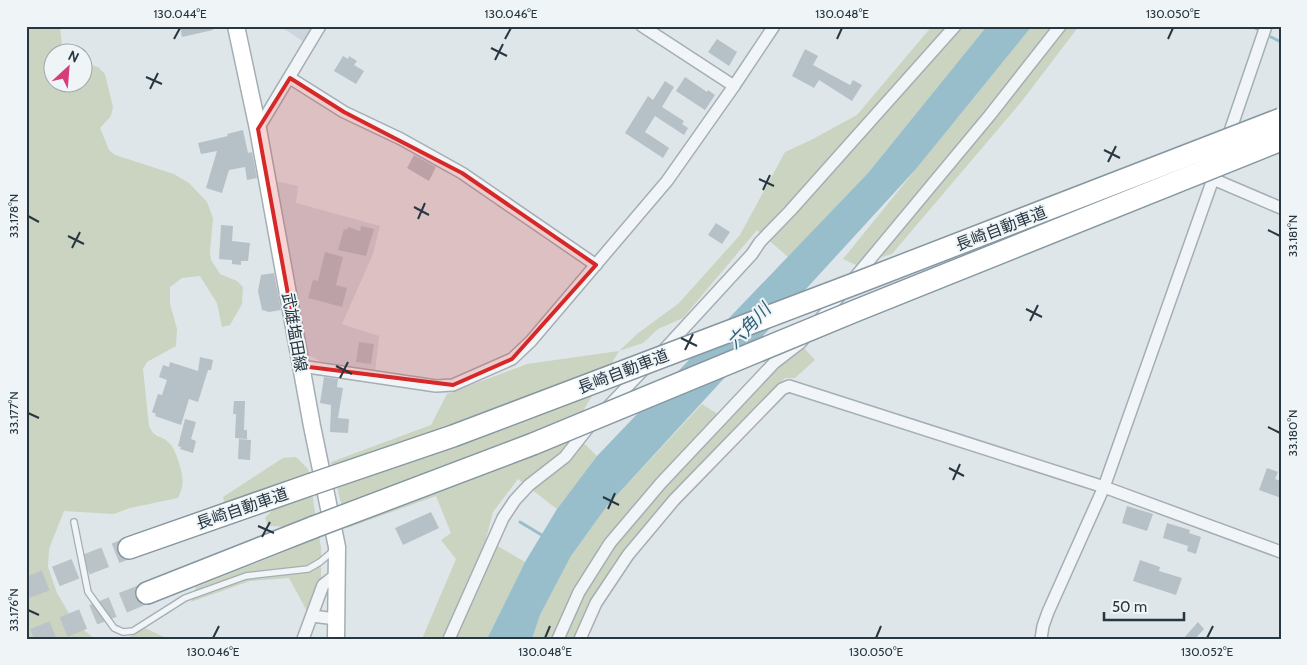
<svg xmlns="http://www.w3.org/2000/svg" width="1307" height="665" font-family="Cabin,'Noto Sans JP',sans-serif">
<rect width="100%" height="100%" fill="#dfe6e9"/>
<g fill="#cdd6dc">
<polygon points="280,26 313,26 304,42"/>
<polygon points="275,181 298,186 296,203 380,226 373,254 342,324 379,336 375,372 322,362 306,354"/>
</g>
<g fill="#cad4c0">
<path d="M 26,26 L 60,26 L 62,47 L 64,52 L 52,52 L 52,82 L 82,82 L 83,63 L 98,67 L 105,74 L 113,107 L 111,116 L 100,128 L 109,150 L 115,155 L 174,174 L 189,183 L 207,202 L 213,218 L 210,252 L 211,260 L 220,274 L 237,281 L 243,287 L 242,304 L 230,325 L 222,327 L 217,303 L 200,276 L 182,278 L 170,287 L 170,304 L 177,329 L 176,346 L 147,362 L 143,369 L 149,426 C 155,440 161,434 169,443 C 173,446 175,452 177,457 C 182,472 186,483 178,498 L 130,508 L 114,514 L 64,511 L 49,549 L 48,567 L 57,593 L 74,622 L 95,639 L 26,639 Z"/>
<polygon points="932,26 987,26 868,173 788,257 757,230 683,318 658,329 643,343 619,351 571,431 597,456 557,509 518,479 493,512 486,539 525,562 487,639 422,639 456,559 441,540 451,533 436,496 347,528 331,462 431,425 447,394 527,364 619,351 637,334 679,303 740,235 785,152 811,140 857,115"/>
<polygon points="1032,26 1079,26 1022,101 892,254 856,265 843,259"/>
<polygon points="803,347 815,360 795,378 785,378 670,497 613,564 579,626 574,639 532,639 540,615 571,556 607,506 702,404 727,420 776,366"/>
<polygon points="296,457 308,469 321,548 321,579 308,613 289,578 250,581 191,602 196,587 294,548 298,537 292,527 268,526 265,518 287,494 225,505 223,497 283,458"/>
<polygon points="145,628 164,637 165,639 125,639"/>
</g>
<polygon fill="#98becc" points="987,26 1032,26 916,169 607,506 571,556 540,615 532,639 487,639 525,562 557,509 597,456 868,173"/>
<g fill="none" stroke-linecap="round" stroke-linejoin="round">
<g stroke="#98becc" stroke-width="3">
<polyline points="1252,26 1257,29"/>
<polyline points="1271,37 1281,42"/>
<polyline points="520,522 545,537"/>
</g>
</g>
<g fill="#b6c0c7">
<polygon points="180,26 213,26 213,30 182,37"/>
<polygon points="717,39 737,52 729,66 708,52"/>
<polygon points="805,49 818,56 813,65 850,85 853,80 862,85 852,101 819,80 814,88 792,76"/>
<polygon points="343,56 348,59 349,56 357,61 354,65 364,71 356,84 334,71"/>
<polygon points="685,77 707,92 708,90 715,95 705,110 676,91"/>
<polygon points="665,81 674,87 662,107 684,121 682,124 688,128 684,135 655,116 645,132 669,148 663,158 625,133 648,96 653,100"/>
<polygon points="243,130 248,153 252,152 257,178 247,180 245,167 229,170 222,193 206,188 217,151 201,154 198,143 228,136 227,134"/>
<polygon points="414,155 436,167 429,181 407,168"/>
<polygon points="716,223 730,232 722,244 708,235"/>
<polygon points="221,225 233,226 232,241 250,243 248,261 241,261 241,265 232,264 232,260 219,259"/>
<polygon points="361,226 374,229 366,256 338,250 344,229 347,230 348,227 360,231"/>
<polygon points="325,252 343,257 336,285 347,288 342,307 308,298 313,280 318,281"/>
<polygon points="274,273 281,310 269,312 262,310 258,291 261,275"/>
<polygon points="359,342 374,344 371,364 356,362"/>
<polygon points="200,357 213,360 211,370 208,370 198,402 189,399 181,425 155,416 156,414 152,412 158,394 162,395 167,380 159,377 163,365 169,367 170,362 198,371"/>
<polygon points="324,377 338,379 337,387 343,388 338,418 349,419 348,433 330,432 331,405 320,403"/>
<polygon points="234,401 245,401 244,430 247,430 247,439 235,438 236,414 233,414"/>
<polygon points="185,419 196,422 191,439 196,441 193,453 180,449 181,447 178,446"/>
<polygon points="239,439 251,440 250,460 238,459"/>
<polygon points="1267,468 1278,472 1275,479 1281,481 1281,498 1259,490"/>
<polygon points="1127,506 1153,514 1147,531 1122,523"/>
<polygon points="431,512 439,528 403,545 395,528"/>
<polygon points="1167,523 1190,530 1189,533 1201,537 1196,554 1187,551 1188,546 1163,538"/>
<polygon points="1140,560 1160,567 1159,571 1182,578 1176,595 1133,581"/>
<polygon points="1198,622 1204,629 1195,639 1183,639"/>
</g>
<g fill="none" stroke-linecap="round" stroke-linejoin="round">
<g stroke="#bac3c8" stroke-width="21" stroke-dasharray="21 11" stroke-linecap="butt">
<polyline points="26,588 129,548"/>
<polyline points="34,639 147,593"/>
</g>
<g stroke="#a4aeb4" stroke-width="8">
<polyline id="service" points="74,522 88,592 114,628 123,632 133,631 185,598 246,576 308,569 320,562 334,550"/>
</g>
<g stroke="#a4aeb4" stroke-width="14">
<g id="minor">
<polyline points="642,26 734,86"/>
<polyline points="290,78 344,112 401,139 462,173 596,265"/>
<polyline points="258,129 320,26"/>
<polyline points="1227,140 1266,26"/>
<polyline points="1213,179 1281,208"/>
<polyline points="817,323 990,115 1060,26"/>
<polyline points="662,352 752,254 760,242 790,211 955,26"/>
<polyline points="301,366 436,386 453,385 512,359 531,341 667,181 734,86 774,26"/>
<polyline points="606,409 645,368"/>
<polyline points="312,616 336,619"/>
<polyline points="303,639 323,585 337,574"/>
<polyline points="449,639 503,518 515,500 529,485 565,457 591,424"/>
<polyline points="558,639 579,592 610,543 661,483 774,363 800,343 805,337"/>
<polyline points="580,639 596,603 628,555 674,500 782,389 789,386 1104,487 1281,552"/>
<polyline points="1041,639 1043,626 1048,612 1104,487 1218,165"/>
</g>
</g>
<g stroke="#a4aeb4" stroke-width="19">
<polyline id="secondary" points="236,26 258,129 312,426 337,547 336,639"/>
</g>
<g stroke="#8697a1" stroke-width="24">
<g id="motorway">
<polyline points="129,548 312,484"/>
<polyline points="147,593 314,527"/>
</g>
</g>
<use href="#service" stroke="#f2f5f7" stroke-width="5.5"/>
<use href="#minor" stroke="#f2f5f7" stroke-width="11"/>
<use href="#secondary" stroke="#fff" stroke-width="16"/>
<use href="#motorway" stroke="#fff" stroke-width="21"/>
<g stroke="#8697a1" stroke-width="24" stroke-linecap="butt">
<g id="motorway-bridge">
<polyline points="312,484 453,436 862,281 1281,119"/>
<polyline points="314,527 533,444 855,311 1281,140"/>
</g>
</g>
<use href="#motorway-bridge" stroke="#fff" stroke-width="21"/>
</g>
<path fill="#d62828" fill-opacity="0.2" stroke="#d62828" stroke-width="4" stroke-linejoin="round" d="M 290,78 L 344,112 L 462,173 L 596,265 L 512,359 L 453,385 L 301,366 L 258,129 Z"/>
<path fill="none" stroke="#273742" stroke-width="2" d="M 174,39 L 180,28M 505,39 L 511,28M 837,39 L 842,28M 1168,39 L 1173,28M 491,48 L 507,56M 495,60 L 503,44M 146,77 L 162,84M 150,89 L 158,73M 1104,150 L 1120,158M 1108,162 L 1116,146M 759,179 L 774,186M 763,190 L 770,175M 414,207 L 429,215M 28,216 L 39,222M 418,219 L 425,203M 1268,230 L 1280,236M 68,236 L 84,244M 72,248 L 80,232M 1026,309 L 1042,317M 1030,321 L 1038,305M 681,338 L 697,346M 685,350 L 693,334M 336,366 L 352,374M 340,378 L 348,362M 28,413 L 39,418M 1268,427 L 1280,433M 949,468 L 964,476M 953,480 L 960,464M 603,497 L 619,505M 608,509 L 615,493M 258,526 L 274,533M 262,537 L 270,522M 28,610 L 39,615M 213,638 L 219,626M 545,638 L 550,626M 876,638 L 881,626M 1207,638 L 1213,626"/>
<g text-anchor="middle" stroke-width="4" stroke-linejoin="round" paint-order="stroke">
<g font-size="16" fill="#273742" stroke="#eff4f7">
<text transform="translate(1001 228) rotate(-21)" y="6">長崎自動車道</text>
<text transform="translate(295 332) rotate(80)" y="6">武雄塩田線</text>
<text transform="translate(623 371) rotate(-21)" y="6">長崎自動車道</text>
<text transform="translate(242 508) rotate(-19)" y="6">長崎自動車道</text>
</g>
<g font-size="18" font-style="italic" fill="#2f6178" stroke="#eff4f7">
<text transform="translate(749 326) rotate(-47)" y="6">六角川</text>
</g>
</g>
<rect width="1307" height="665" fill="none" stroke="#eff4f7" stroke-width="55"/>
<g transform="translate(68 68) rotate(26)"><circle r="24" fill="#eff4f7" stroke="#9fa8af"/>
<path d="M0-4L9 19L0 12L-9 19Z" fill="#d63d79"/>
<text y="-8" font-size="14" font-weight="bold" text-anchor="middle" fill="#273742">N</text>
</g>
<path d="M1104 612v8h80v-8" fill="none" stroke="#273742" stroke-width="2.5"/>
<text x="1112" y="612" font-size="15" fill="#273742" stroke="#eff4f7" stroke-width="4" paint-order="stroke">50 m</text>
<rect x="28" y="28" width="1252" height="610" fill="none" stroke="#273742" stroke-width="2"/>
<g font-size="12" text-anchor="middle" fill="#273742">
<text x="180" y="18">130.044°E</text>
<text x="511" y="18">130.046°E</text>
<text x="842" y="18">130.048°E</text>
<text x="1173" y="18">130.050°E</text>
<text transform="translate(14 216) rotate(-90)" y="4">33.178°N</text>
<text transform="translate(1293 236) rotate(-90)" y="4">33.181°N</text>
<text transform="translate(14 413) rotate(-90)" y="4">33.177°N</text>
<text transform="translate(1293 433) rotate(-90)" y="4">33.180°N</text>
<text transform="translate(14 610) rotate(-90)" y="4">33.176°N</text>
<text x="213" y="656">130.046°E</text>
<text x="545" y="656">130.048°E</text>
<text x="876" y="656">130.050°E</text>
<text x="1207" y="656">130.052°E</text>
</g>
</svg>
